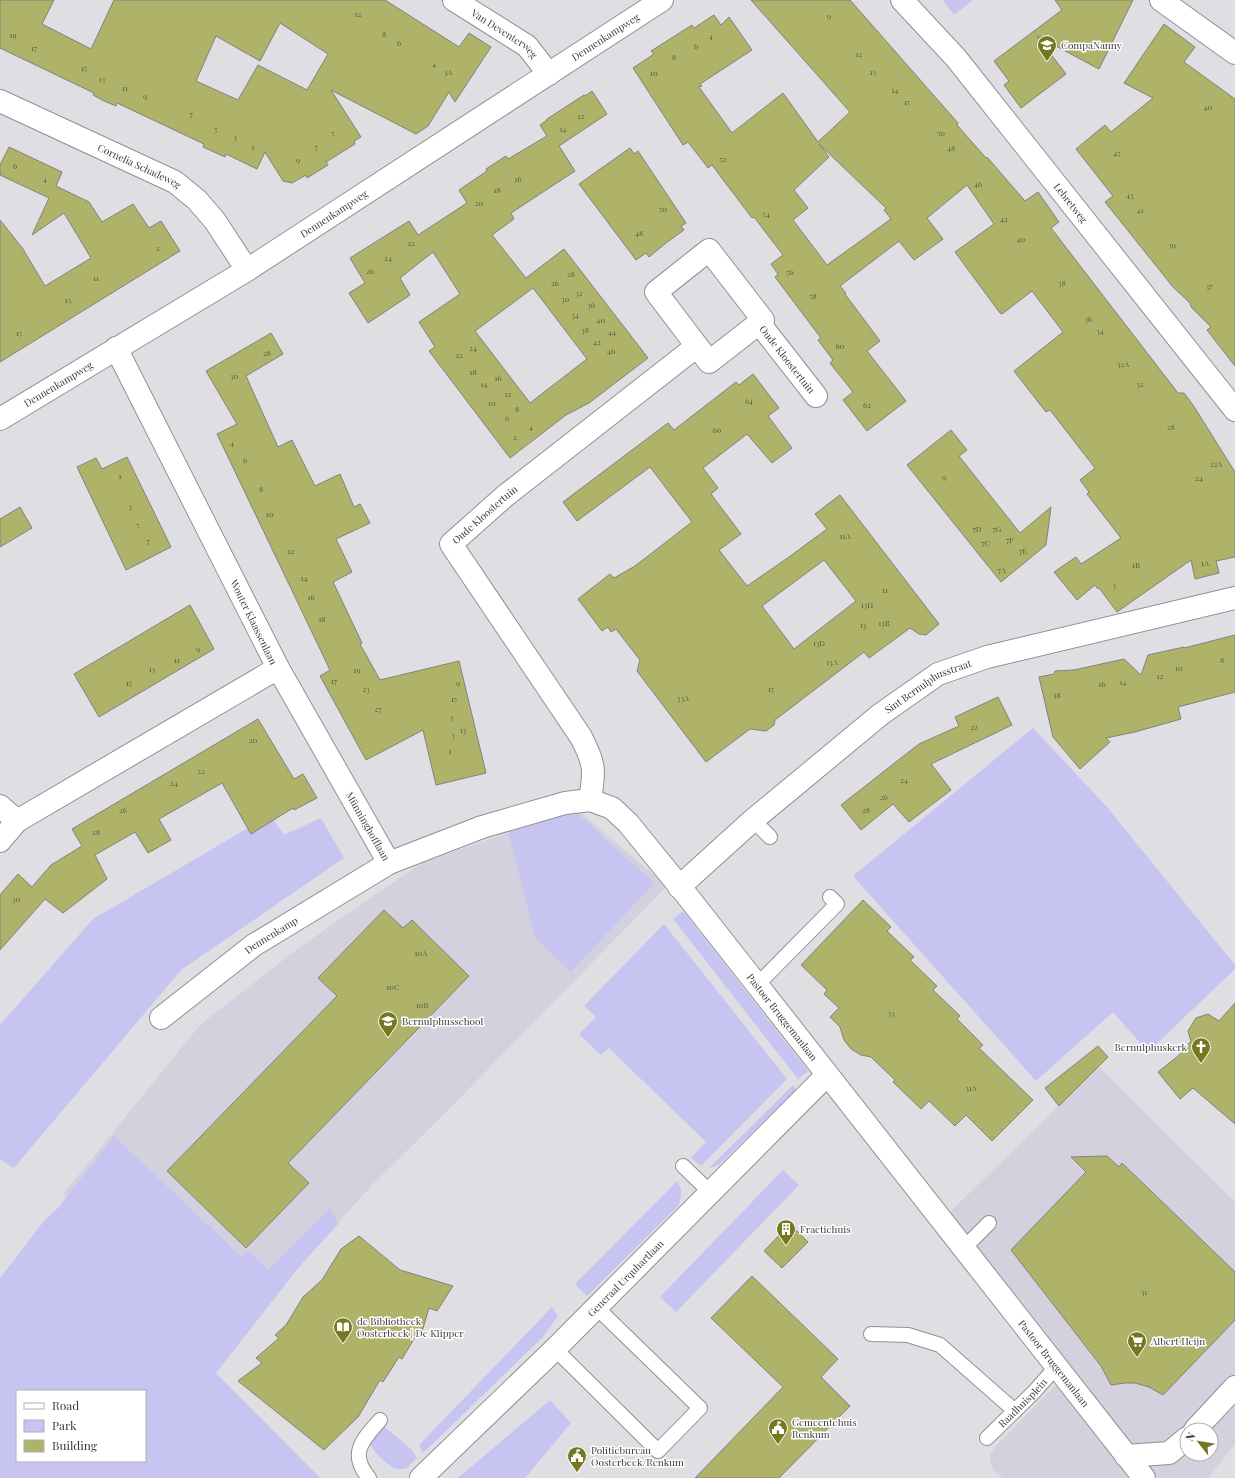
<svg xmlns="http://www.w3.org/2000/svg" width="1235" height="1478" font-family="'Playfair Display',serif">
<rect width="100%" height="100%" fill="#dedee3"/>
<g fill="#d2d1dd" fill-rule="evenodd">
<polygon points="576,809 667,886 448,1110 372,1185 298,1267 233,1350 63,1194 200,1025 296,950 376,894 422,863"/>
<path d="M 1099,1067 L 1235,1202 L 1235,1444 L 1208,1478 L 1003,1478 L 993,1470 L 990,1462 L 990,1455 L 995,1447 L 1070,1370 L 948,1214 ZM 1187,1430 L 1211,1430 L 1211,1454 L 1187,1454 Z"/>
</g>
<g fill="#c8c4f2" fill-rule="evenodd">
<polygon points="943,0 973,0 954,15"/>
<polygon points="1033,728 1107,807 1235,965 1235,969 1148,1052 1113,1012 1036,1081 853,876"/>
<polygon points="577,813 654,883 571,972 535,937 508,830"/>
<polygon points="270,815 284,835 321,818 344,858 181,970 14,1168 0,1159 0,1025 93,919"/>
<polygon points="683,911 808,1071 798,1079 673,919"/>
<polygon points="664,924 787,1079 701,1166 691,1158 706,1142 609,1048 601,1055 579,1034 596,1017 584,1006"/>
<polygon points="793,1085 796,1090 719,1165 709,1168"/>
<path d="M 114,1136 L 241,1256 L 248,1250 L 268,1270 L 330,1208 L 338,1224 L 299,1267 L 216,1373 L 320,1478 L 0,1478 L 0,1278 L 44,1221 L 59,1207 ZM 17,1391 L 145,1391 L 145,1461 L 17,1461 Z"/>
<polygon points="783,1170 799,1185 676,1312 660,1297"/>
<path d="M 677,1181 C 683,1189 681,1196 679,1205 L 587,1296 L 575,1284 Z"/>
<polygon points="552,1307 558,1316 543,1337 423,1453 419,1445"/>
<polygon points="550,1400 571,1423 525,1478 458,1478"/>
<path d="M 381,1424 L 411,1449 L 417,1458 L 406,1469 C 403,1469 399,1470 396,1469 C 387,1465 371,1450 369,1441 Z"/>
</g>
<g fill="#afb369" stroke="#82827e" fill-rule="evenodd">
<path d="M 0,0 L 54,0 L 42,24 L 91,49 L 114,0 L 385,0 L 459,47 L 469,33 L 491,47 L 455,102 L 449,92 L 428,126 L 416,134 L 331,90 L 361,137 L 354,141 L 355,144 L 326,162 L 328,165 L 307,178 L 306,175 L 292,183 L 283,181 L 265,152 L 257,169 L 226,154 L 225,157 L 203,147 L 204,144 L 117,103 L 116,106 L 104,101 L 93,95 L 94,93 L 0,48 ZM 280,23 L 328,54 L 307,90 L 258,65 L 238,100 L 196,81 L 216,36 L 260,61 Z"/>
<path d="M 751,0 L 850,0 L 958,123 L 957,125 L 986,158 L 987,157 L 1025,201 L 1038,192 L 1059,222 L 1051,228 L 1178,393 L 1184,393 L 1193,405 L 1235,472 L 1235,557 L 1216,561 L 1219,573 L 1195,579 L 1191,560 L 1117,612 L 1099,588 L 1098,589 L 1095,585 L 1077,600 L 1054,572 L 1076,557 L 1081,564 L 1121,538 L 1087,494 L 1089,492 L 1080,480 L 1095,468 L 1050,410 L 1046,412 L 1014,371 L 1063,332 L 1032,291 L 1002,314 L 1000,313 L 955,252 L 994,224 L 967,185 L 927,218 L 943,239 L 914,260 L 899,241 L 840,286 L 846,293 L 845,294 L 880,341 L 867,351 L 906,401 L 867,431 L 843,400 L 853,392 L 830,363 L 833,360 L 818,340 L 821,338 L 775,277 L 778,274 L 771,264 L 783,255 L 754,217 L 752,218 L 712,165 L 708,168 L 688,142 L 683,145 L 633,68 L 654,54 L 651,51 L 692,25 L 694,28 L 714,15 L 721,25 L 729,17 L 752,50 L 700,84 L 702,86 L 699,87 L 732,133 L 783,93 L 818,142 L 850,112 ZM 819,144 L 886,208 L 884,210 L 891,219 L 827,265 L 793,220 L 808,208 L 794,190 L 829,157 Z"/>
<polygon points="1055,0 1133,0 1099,69 1037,36 1066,74 1021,108 1004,85 1009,81 994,61 1062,10"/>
<polygon points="1164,24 1195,47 1184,62 1235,99 1235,366 1207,330 1211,327 1191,307 1190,303 1173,287 1105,202 1113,196 1076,149 1105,125 1111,132 1153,98 1124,83"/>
<path d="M 592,91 L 607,114 L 559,146 L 575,171 L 511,213 L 514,219 L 492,235 L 526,278 L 564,249 L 648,358 L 589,403 L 566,415 L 510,458 L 429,351 L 435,347 L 419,322 L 460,294 L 433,252 L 400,278 L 410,295 L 368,323 L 349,293 L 365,283 L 350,258 L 409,221 L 418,235 L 467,203 L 459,190 L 487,171 L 486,169 L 506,156 L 508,159 L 547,136 L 540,125 L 547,120 L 547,119 L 584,95 L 585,96 ZM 533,288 L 587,359 L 530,403 L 475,331 Z"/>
<polygon points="9,147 62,172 56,186 89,202 102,222 133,204 149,228 161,221 180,251 0,362 0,220 23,249 45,286 91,258 64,213 32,235 49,198 0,175 0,165"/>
<polygon points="630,148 634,154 638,151 686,223 681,226 684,230 666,243 649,257 646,253 636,260 579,184"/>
<polygon points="271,333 283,354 246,376 278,447 292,440 315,486 340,474 354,507 360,504 370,523 336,539 352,572 333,582 362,643 360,644 380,680 459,661 486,773 436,785 423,730 366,760 320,676 330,670 217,434 237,424 206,371"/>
<path d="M 753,374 L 779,408 L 768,416 L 792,448 L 772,463 L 747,434 L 703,468 L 718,488 L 711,494 L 741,534 L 719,550 L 747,586 L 789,557 L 827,529 L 815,514 L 840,495 L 939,624 L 926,635 L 919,634 L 910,628 L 869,658 L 864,652 L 775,720 L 774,725 L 766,731 L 750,729 L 706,762 L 637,671 L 640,660 L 616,629 L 611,632 L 608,627 L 602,631 L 578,599 L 610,574 L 614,578 L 635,566 L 692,522 L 650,467 L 577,521 L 563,502 L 668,423 L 674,430 L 736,382 L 739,385 ZM 824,560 L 856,601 L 794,649 L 762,606 Z"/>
<polygon points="951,430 967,450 959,456 1020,533 1051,507 1046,545 1001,582 907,465"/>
<polygon points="127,457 171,547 126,570 77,467 96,458 102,469"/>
<polygon points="20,507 32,528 0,547 0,519"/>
<polygon points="190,605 214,649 99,717 74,674"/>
<polygon points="1235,635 1235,692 1178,707 1181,719 1135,732 1106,738 1110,742 1080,769 1053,737 1039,677 1054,674 1055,671 1074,670 1124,659 1141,675 1148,655 1184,647 1184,648"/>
<polygon points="998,697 1012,725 931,764 951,790 909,822 893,804 861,830 841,805 919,744 959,726 955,717"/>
<polygon points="258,719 294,779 303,774 317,798 294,810 293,808 251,834 222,783 159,819 171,840 148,853 135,832 95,855 107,879 63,913 45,899 0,950 0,895 18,874 32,887 51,865 82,846 72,829"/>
<polygon points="863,900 891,927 887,931 914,957 910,960 937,986 933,990 960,1016 957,1019 983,1045 979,1048 1033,1100 992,1141 966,1115 955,1126 929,1101 921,1109 893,1082 895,1080 871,1057 861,1055 851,1049 844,1040 840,1027 830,1017 839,1008 824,994 827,990 801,965"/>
<polygon points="384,910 403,928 412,920 469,976 288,1163 309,1183 246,1248 167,1171 337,996 318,978"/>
<polygon points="1235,1003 1235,1124 1193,1088 1180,1099 1158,1072 1178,1056 1191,1041 1188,1031 1196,1018 1208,1014 1219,1021"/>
<polygon points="1098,1046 1108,1057 1059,1106 1045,1088"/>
<polygon points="1107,1156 1119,1167 1122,1163 1235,1272 1235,1320 1163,1395 1149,1387 1135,1383 1125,1383 1111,1385 1101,1366 1011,1250 1086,1172 1071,1157"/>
<polygon points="790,1224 808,1242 782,1268 764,1251"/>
<polygon points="359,1236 400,1270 453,1286 437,1311 429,1308 421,1335 417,1334 402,1359 399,1357 383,1382 380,1380 358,1417 324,1450 238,1381 262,1363 256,1358 279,1338 275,1335 286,1325 303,1297 322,1280 341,1249"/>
<polygon points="752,1276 838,1359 821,1377 850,1406 779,1478 695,1478 783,1387 711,1318"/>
</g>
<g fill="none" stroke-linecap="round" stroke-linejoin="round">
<g stroke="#909095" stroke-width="16">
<g id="lane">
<polyline points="753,820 770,837"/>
<polyline points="757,985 837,904 830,897"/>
<polyline points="683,1166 711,1193"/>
<polyline points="963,1249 989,1223"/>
<polyline points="871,1334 908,1335 940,1345 1015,1411"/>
<polyline points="555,1349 658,1451 700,1408 596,1307"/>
<path id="s1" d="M 987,1438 L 1034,1392 L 1056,1367"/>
<path d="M 369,1478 C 348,1453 363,1440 380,1420"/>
</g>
</g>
<g stroke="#909095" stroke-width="24">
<g id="street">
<path id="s2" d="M 454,0 L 527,46 L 549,74"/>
<path id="s3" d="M 902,0 L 956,58 L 1235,410"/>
<polyline points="1161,0 1235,53"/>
<path id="s4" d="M 0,101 L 175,182 L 197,200 L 215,221 L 247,270"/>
<polygon points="709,250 763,320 709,362 656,292"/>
<path id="s5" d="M 759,323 L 816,396"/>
<path id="s6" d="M 0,419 L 247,270 L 662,0"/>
<path id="s7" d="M 278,668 L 389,863 L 482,827 L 565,803 L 590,800 L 612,808 L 628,823 L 685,893 L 1144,1478"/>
<path id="s8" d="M 590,800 C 595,770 595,764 581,737 L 451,544 L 505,496 L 697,346"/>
<polyline points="0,806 17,821"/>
<polyline points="0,841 17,821 278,668 116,348"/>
<path id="s9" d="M 679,887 L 753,820 L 881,714 L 938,674 L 987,657 L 1235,598"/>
<path id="s10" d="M 161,1018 L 254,945 L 389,863"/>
<polyline points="1195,1430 1235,1387"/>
<polyline points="1126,1456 1169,1453 1187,1438"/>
<path id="s11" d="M 421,1478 L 555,1349 L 827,1075"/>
</g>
</g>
<use href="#lane" stroke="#fff" stroke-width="14"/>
<use href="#street" stroke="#fff" stroke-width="22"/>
</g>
<defs>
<g id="school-pin" transform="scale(1)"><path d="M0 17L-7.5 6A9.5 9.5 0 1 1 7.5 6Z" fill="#757820" stroke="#fff"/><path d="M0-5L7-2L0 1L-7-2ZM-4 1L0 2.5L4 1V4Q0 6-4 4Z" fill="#fff"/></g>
<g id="church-pin" transform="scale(1)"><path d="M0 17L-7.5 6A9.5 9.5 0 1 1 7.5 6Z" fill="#757820" stroke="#fff"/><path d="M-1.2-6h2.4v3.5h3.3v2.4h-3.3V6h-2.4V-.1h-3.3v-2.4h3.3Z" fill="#fff"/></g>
<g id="building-pin" transform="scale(1)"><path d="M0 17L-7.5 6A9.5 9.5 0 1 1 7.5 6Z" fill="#757820" stroke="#fff"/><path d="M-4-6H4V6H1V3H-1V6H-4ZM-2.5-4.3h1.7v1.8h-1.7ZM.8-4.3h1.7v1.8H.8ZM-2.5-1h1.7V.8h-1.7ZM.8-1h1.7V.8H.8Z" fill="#fff"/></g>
<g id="library-pin" transform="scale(1)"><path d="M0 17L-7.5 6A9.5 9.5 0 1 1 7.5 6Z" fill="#757820" stroke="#fff"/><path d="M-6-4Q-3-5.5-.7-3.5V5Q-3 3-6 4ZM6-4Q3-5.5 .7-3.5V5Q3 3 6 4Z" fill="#fff"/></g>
<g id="supermarket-pin" transform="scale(1)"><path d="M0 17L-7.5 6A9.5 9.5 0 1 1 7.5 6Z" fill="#757820" stroke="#fff"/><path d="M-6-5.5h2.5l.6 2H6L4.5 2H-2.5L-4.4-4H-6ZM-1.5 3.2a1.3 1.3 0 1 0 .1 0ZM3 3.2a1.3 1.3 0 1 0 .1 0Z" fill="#fff"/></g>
<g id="civic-pin" transform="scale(1)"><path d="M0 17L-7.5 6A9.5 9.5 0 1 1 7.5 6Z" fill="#757820" stroke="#fff"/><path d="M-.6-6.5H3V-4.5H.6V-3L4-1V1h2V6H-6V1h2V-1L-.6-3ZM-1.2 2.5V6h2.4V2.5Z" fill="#fff"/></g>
</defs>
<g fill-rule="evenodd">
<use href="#school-pin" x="1047" y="45"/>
<use href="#school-pin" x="388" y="1021"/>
<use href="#church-pin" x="1201" y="1047"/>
<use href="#building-pin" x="786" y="1229"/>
<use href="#library-pin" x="343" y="1327"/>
<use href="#supermarket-pin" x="1137" y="1341"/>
<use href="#civic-pin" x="778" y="1428"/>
<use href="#civic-pin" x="577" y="1456"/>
</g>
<g text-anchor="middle" stroke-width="3" stroke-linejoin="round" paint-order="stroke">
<g font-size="8" fill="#575847">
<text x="358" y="17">12</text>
<text x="829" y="19">9</text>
<text x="384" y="37">8</text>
<text x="13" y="38">19</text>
<text x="711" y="39">4</text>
<text x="399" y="46">6</text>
<text x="696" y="49">6</text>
<text x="34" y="51">17</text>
<text x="859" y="57">12</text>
<text x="674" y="60">8</text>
<text x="434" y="67">4</text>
<text x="84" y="71">15</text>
<text x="448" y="75">3A</text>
<text x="873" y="75">13</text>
<text x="654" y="76">10</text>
<text x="102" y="82">13</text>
<text x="125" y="91">11</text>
<text x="895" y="93">14</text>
<text x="145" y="99">9</text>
<text x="907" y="105">15</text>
<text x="1208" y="110">40</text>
<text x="191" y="117">7</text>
<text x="581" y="119">12</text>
<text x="216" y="132">5</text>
<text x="563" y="132">14</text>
<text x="333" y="136">5</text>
<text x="941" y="136">50</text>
<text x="235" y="140">3</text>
<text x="253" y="150">1</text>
<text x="316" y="150">7</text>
<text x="951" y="151">48</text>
<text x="1117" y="156">45</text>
<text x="723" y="162">52</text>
<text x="298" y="163">9</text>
<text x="15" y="169">6</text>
<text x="45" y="182">4</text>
<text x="518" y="182">16</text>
<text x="978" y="187">46</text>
<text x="497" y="193">18</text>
<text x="1130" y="198">43</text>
<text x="479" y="206">20</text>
<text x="663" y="212">50</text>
<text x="1140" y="213">41</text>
<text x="766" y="217">54</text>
<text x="1004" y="222">42</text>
<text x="639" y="236">48</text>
<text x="1021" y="242">40</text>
<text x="411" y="246">22</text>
<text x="1172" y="248">39</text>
<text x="158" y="251">2</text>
<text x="388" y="261">24</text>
<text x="370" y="274">26</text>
<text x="790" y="275">56</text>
<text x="571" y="277">28</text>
<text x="96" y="281">11</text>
<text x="555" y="286">26</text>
<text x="1062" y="286">38</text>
<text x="1209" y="289">37</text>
<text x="579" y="296">32</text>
<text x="813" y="299">58</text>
<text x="565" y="302">30</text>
<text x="68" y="303">13</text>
<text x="591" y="308">36</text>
<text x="575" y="318">34</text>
<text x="1088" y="322">36</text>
<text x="601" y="323">40</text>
<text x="585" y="333">38</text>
<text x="1100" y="334">34</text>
<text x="612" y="335">44</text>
<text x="19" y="336">15</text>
<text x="597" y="345">42</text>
<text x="840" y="349">60</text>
<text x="473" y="351">24</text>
<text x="611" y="354">46</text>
<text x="267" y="356">28</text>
<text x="459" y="358">22</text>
<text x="1123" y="367">32A</text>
<text x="473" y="375">18</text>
<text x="234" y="379">30</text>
<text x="498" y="381">16</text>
<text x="484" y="387">14</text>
<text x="1140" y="387">32</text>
<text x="508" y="397">12</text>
<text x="749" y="404">64</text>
<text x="492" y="406">10</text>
<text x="867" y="408">62</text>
<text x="517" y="412">8</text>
<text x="507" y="421">6</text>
<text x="531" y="430">4</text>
<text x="1171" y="430">28</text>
<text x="717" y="433">66</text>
<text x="515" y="440">2</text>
<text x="232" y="446">4</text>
<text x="245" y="463">6</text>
<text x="1216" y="467">22A</text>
<text x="120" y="479">1</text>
<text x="944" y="480">9</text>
<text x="1199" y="481">24</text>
<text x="261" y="492">8</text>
<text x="130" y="509">3</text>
<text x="270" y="517">10</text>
<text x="138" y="528">5</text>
<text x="977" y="532">7D</text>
<text x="997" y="532">7G</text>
<text x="845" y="539">11A</text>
<text x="1010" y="543">7F</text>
<text x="148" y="544">7</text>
<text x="986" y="546">7C</text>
<text x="291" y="554">12</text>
<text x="1023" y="554">7E</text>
<text x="1205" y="566">1A</text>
<text x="1136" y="568">1B</text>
<text x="1002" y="573">7A</text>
<text x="304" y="581">14</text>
<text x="1114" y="588">3</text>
<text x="885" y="593">11</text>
<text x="311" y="600">16</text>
<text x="867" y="608">13H</text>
<text x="322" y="622">18</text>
<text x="884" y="626">13B</text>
<text x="863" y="628">13</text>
<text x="819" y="646">13D</text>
<text x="198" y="652">9</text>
<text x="177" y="663">11</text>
<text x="1222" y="663">8</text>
<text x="832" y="665">13A</text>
<text x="1179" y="671">10</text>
<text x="152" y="672">13</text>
<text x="357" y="673">19</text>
<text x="1160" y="679">12</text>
<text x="334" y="684">17</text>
<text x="1123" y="685">14</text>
<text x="129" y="686">15</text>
<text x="458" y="686">9</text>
<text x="1102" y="687">16</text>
<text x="366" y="692">23</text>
<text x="771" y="692">15</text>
<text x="1057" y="698">18</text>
<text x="683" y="701">33A</text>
<text x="454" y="702">15</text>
<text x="378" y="712">27</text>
<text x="452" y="721">5</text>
<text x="974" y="730">22</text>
<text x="463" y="733">13</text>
<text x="453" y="738">3</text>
<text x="253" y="743">20</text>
<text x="450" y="754">1</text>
<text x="201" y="774">22</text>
<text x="904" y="783">24</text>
<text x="174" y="786">24</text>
<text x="884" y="800">26</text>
<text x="123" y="813">26</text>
<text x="866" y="813">28</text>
<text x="96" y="835">28</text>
<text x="16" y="902">30</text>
<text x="421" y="956">10A</text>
<text x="393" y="990">10C</text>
<text x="422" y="1008">10B</text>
<text x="891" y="1016">33</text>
<text x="971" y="1091">31A</text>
<text x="1144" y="1295">31</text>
</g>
<g font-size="10" fill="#3a3a3c" stroke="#fff">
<text dy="4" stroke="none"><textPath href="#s2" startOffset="61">Van Deventerweg</textPath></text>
<text dy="4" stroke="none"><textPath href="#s6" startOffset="716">Dennenkampweg</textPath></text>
<text dy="4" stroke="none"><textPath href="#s4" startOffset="154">Cornelia Schadeweg</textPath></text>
<text dy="4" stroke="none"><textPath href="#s3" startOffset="264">Lebretweg</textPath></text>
<text dy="4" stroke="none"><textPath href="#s6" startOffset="392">Dennenkampweg</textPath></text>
<text dy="4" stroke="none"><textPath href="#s5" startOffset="46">Oude Kloostertuin</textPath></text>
<text dy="4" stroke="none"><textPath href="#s6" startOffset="68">Dennenkampweg</textPath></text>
<text dy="4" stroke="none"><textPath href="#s8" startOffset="343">Oude Kloostertuin</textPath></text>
<text transform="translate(254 622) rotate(64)" y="4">Wouter Klaassenlaan</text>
<text dy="4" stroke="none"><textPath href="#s9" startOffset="321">Sint Bernulphusstraat</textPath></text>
<text dy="4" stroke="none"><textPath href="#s7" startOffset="182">Münninghofflaan</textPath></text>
<text dy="4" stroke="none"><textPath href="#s10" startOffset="138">Dennenkamp</textPath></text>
<text dy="4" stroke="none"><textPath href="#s7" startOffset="729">Pastoor Bruggemanlaan</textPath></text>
<text dy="4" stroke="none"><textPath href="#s11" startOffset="286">Generaal Urquhartlaan</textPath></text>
<text dy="4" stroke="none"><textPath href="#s7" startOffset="1169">Pastoor Bruggemanlaan</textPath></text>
<text dy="4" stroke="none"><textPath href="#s1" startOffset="50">Raadhuisplein</textPath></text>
</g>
<g font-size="10" fill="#3a3a3c" stroke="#fff" text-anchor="start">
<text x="1061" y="49">CompaNanny</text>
<text x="402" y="1025">Bernulphusschool</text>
<text x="1187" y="1051" text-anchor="end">Bernulphuskerk</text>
<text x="800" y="1233">Fractiehuis</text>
<text x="357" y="1325">de Bibliotheek<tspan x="357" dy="12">Oosterbeek | De Klipper</tspan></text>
<text x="1151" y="1345">Albert Heijn</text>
<text x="792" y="1426">Gemeentehuis<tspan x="792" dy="12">Renkum</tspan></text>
<text x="591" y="1454">Politiebureau<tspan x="591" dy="12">Oosterbeek/Renkum</tspan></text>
</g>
</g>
<rect x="16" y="1390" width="130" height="72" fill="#ffffff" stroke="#b0b0b1"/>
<rect x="24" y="1403" width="20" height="6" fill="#ffffff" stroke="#b0b0b1"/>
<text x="52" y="1410" font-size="12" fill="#3a3a3c">Road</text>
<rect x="24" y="1420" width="20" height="12" fill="#c8c4f2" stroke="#b0b0b1"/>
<text x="52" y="1430" font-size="12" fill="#3a3a3c">Park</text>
<rect x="24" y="1440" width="20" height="12" fill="#afb369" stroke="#b0b0b1"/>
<text x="52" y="1450" font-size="12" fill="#3a3a3c">Building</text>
<g transform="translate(1199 1442) rotate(301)"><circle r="19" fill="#ffffff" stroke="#b0b0b1"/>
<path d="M0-3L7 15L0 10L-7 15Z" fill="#757820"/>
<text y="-6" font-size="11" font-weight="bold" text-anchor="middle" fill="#3a3a3c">N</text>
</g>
</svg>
